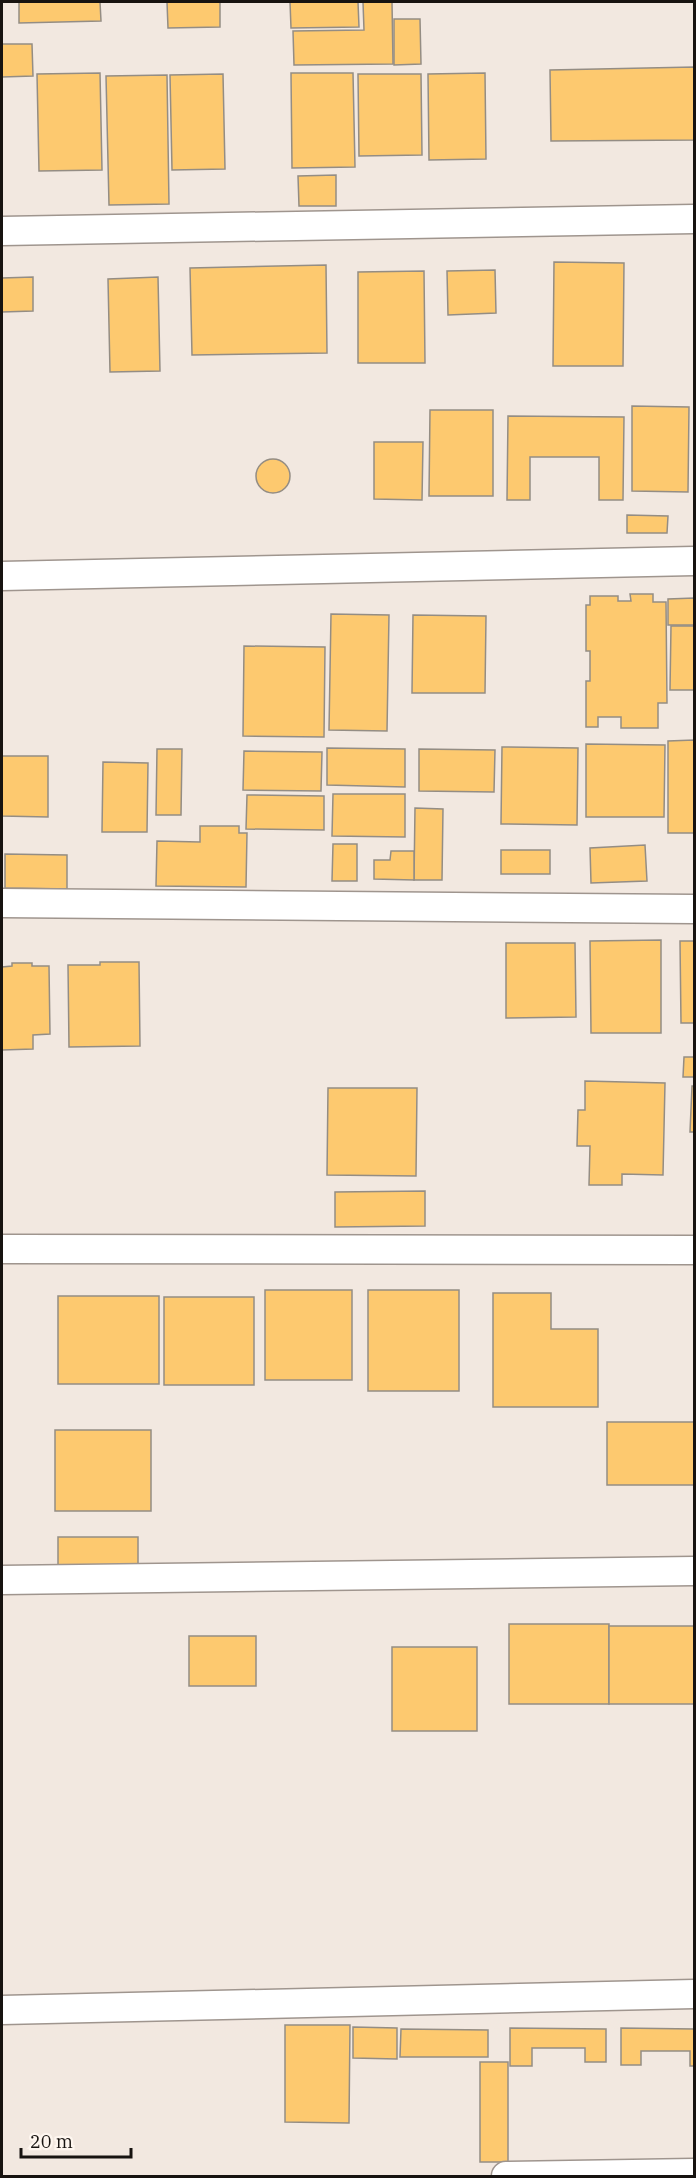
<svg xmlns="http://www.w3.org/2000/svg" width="696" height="2178" font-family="'IBM Plex Serif',serif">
<rect width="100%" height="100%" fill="#f2e8e0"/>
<g fill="#fdc96f" stroke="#948d84" stroke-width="1.5">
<polygon points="19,2 100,2 101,21 19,23"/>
<polygon points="167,2 220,2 220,27 168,28"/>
<polygon points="290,2 358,2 359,27 291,28"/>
<polygon points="363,2 392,2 393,64 294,65 293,31 364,30"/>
<polygon points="394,19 420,19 421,64 394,65"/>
<polygon points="2,44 32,44 33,76 2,77"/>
<polygon points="694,67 694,140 551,141 550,70"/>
<polygon points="100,73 102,170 39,171 37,74"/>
<polygon points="291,73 353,73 355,167 292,168"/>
<polygon points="485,73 486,159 429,160 428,74"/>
<polygon points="223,74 225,169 172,170 170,75"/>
<polygon points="358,74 421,74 422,155 359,156"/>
<polygon points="167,75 169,204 109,205 106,76"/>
<polygon points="336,175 336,206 299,206 298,176"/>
<polygon points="554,262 624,263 623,366 553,366"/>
<polygon points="326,265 327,353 192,355 190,268"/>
<polygon points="495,270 496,313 448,315 447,271"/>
<polygon points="424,271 425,363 358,363 358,272"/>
<polygon points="33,277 33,311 2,312 2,278"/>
<polygon points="158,277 160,371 110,372 108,279"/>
<polygon points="632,406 689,407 688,492 632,491"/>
<polygon points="430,410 493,410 493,496 429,496"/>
<polygon points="508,416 624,417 623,500 599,500 599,457 530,457 530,500 507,500"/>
<polygon points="374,442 423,442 422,500 374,499"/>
<circle cx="273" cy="476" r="17"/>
<polygon points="627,515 668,516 667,533 627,533"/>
<polygon points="630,594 653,594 653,602 666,602 667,703 658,703 658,728 621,728 621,717 598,717 598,727 586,727 586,681 590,681 590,651 586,651 586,605 590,605 590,596 618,596 618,601 631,601"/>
<polygon points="694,598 694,625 668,625 668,599"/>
<polygon points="331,614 389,615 387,731 329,730"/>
<polygon points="413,615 486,616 485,693 412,693"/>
<polygon points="671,626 694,626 694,690 670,690"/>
<polygon points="244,646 325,647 324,737 243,736"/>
<polygon points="694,740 694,833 668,833 668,741"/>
<polygon points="586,744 665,745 664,817 586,817"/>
<polygon points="502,747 578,748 577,825 501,824"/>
<polygon points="327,748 405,749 405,787 327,785"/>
<polygon points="157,749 182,749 181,815 156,815"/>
<polygon points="419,749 495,750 494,792 419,791"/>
<polygon points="244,751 322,752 321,791 243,790"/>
<polygon points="2,756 48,756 48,817 2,816"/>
<polygon points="103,762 148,763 147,832 102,832"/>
<polygon points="333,794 405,794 405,837 332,836"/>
<polygon points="247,795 324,796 324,830 246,829"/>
<polygon points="415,808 443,809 442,880 414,880"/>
<polygon points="200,826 239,826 239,833 247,833 246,887 156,886 157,841 200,842"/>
<polygon points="333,844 357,844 357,881 332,881"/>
<polygon points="645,845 647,881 591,883 590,848"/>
<rect x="501" y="850" width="49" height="24"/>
<polygon points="391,851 414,851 414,880 374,879 374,860 390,860"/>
<polygon points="5,854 67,855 67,889 5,888"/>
<polygon points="661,940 661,1033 591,1033 590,941"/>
<polygon points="680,941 694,941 694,1023 681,1023"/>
<polygon points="506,943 575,943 576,1017 506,1018"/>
<polygon points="100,962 139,962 140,1046 69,1047 68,965 100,965"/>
<polygon points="12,963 32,963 32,966 49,966 50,1034 33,1035 33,1049 2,1050 2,967 12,966"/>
<polygon points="684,1057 694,1057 694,1077 683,1077"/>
<polygon points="585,1081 665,1083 663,1175 622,1174 622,1185 589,1185 590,1146 577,1146 578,1110 585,1110"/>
<polygon points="692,1086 694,1086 694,1132 690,1132"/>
<polygon points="328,1088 417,1088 416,1176 327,1175"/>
<polygon points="425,1191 425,1226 335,1227 335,1192"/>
<rect x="265" y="1290" width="87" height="90"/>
<rect x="368" y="1290" width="91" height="101"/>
<polygon points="493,1293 551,1293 551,1329 598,1329 598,1407 493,1407"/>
<rect x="58" y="1296" width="101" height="88"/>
<rect x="164" y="1297" width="90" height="88"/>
<rect x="607" y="1422" width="87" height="63"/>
<rect x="55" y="1430" width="96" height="81"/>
<rect x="58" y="1537" width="80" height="29"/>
<rect x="509" y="1624" width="100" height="80"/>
<rect x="609" y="1626" width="85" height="78"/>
<rect x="189" y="1636" width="67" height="50"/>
<rect x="392" y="1647" width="85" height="84"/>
<polygon points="285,2025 350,2025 349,2123 285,2122"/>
<polygon points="353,2027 397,2028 397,2059 353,2058"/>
<polygon points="510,2028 606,2029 606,2062 585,2062 585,2048 532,2048 532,2066 510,2066"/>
<polygon points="621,2028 694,2029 694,2066 690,2066 690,2051 641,2051 641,2065 621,2065"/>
<polygon points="401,2029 488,2030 488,2057 400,2057"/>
<rect x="480" y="2062" width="28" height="100"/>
</g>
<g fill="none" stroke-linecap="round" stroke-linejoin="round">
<g stroke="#9f958e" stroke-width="31">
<g id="street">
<polyline points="2,231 694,219"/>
<polyline points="2,576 694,561"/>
<polyline points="2,903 694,909"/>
<polyline points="2,1249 694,1250"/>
<polyline points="2,1580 694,1571"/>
<polyline points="2,2010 694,1994"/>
<polyline points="506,2176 694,2173"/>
</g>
</g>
<use href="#street" stroke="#fff" stroke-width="28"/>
</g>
<rect width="696" height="2178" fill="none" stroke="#171310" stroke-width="6"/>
<path d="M21 2148v9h110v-9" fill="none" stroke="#171310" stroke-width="3"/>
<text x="30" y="2148" font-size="18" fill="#171310" stroke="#fef6ef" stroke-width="4.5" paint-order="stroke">20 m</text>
</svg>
